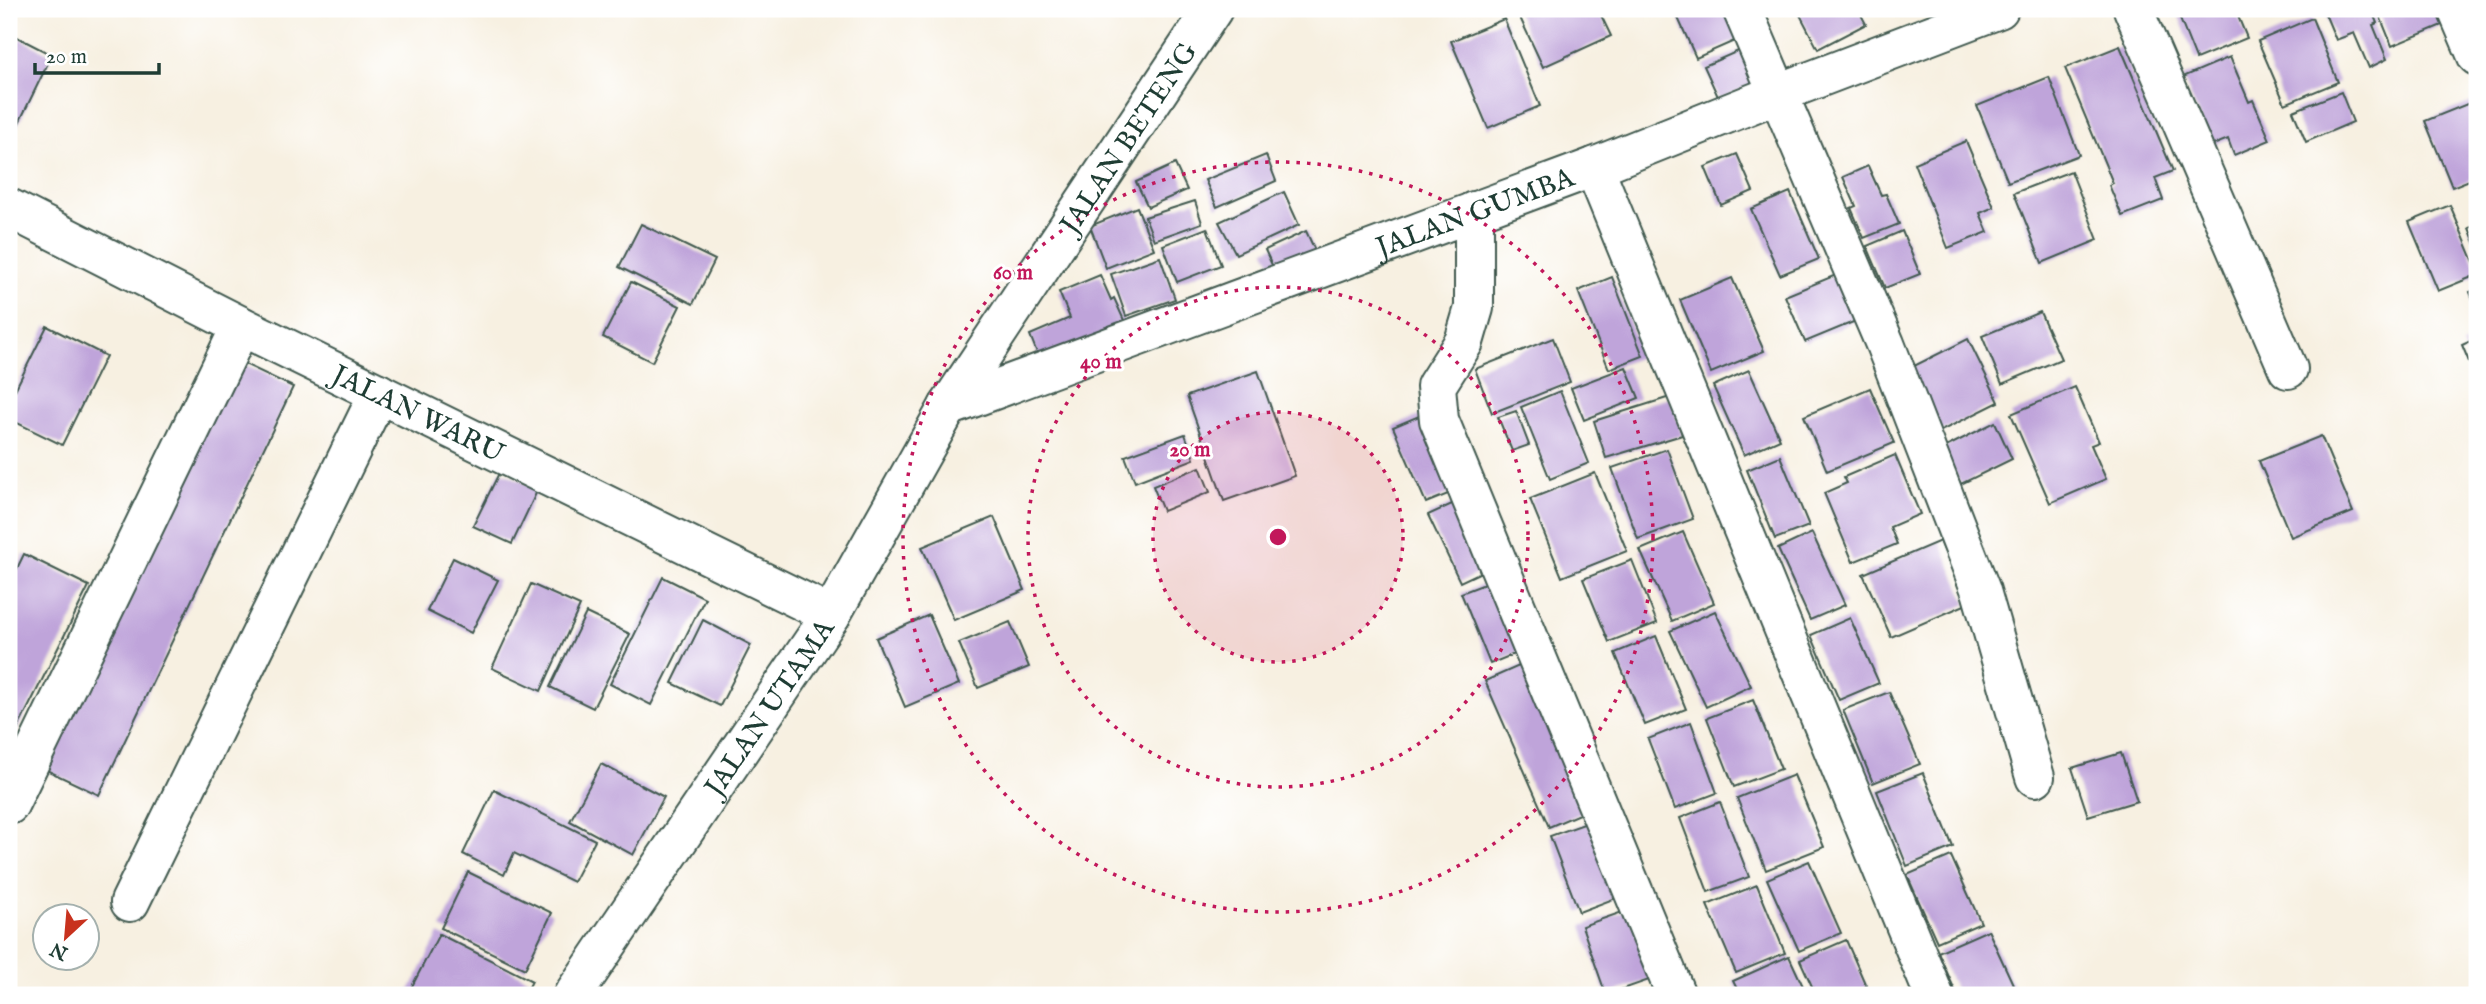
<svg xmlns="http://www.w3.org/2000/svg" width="2486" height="1004" font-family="'IM FELL English',serif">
<rect width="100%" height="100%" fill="#fff"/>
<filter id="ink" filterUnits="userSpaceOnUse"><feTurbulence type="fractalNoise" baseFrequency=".0143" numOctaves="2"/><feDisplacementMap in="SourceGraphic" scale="14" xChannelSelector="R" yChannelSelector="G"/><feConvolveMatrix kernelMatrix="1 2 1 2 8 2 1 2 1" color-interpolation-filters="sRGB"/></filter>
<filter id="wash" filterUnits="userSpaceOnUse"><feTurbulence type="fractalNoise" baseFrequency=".00686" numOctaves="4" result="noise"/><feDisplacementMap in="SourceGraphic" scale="28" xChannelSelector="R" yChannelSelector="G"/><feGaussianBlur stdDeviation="1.57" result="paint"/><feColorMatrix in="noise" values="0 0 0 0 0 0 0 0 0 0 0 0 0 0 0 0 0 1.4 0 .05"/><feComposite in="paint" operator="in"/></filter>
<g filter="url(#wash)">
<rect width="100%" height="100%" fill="#f7f0e1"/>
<g id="blocks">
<g fill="#bfa4da">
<polygon points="1516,9 1598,9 1611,36 1543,67"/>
<polygon points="1674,9 1725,9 1739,39 1696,58"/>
<polygon points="1797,9 1858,9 1866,24 1818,49"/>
<polygon points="2176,9 2235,9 2247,38 2196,59"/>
<polygon points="2323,9 2371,9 2377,23 2373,25 2387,59 2369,68 2354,33 2336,40"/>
<polygon points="2377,9 2436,9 2442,25 2392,46"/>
<polygon points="2312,18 2338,82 2285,104 2258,41"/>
<polygon points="1504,19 1540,106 1488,128 1451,41"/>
<polygon points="9,33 52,55 14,133 9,130"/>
<polygon points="2120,46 2173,171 2155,178 2163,200 2122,216 2109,185 2113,183 2065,68"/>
<polygon points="1745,48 1760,81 1719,99 1704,66"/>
<polygon points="2230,57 2249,102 2253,100 2270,140 2234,155 2228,139 2211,146 2183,77"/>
<polygon points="2049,77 2079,155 2008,182 1977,106"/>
<polygon points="2341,92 2353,122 2306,142 2293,111"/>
<polygon points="2472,102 2477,114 2477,177 2452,187 2425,121"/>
<polygon points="1966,141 1994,207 1980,213 1988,232 1948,248 1914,163"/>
<polygon points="1737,154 1753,191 1721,205 1705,167"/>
<polygon points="1266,155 1276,181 1217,207 1205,180"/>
<polygon points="1175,164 1187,190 1148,207 1136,182"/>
<polygon points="1868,166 1881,195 1886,194 1899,224 1864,238 1851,208 1856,206 1843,177"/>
<polygon points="2071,171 2098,240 2042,263 2014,193"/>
<polygon points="1284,192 1299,225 1236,254 1219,222"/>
<polygon points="1790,192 1819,259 1780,275 1751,209"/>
<polygon points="1195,201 1202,223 1154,240 1145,217"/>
<polygon points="2450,205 2477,269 2477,275 2438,291 2409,222"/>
<polygon points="1137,207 1154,249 1106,268 1090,226"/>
<polygon points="641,224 715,260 693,304 619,267"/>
<polygon points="2477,225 2477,247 2469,228"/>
<polygon points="1207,228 1221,265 1177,282 1163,245"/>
<polygon points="1306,231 1319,259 1278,278 1265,250"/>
<polygon points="1902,231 1920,274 1885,288 1867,246"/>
<polygon points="1160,257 1175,299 1126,316 1111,274"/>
<polygon points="1848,270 1868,316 1805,342 1785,296"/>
<polygon points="1100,275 1111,300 1114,298 1127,327 1041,363 1030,335 1070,318 1059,292"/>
<polygon points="1612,277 1643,356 1609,369 1578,291"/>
<polygon points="1732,278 1764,351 1711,373 1680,300"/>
<polygon points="631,282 680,306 652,362 603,337"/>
<polygon points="2477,289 2477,310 2470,292"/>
<polygon points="2040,312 2061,359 2002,384 1982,336"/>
<polygon points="47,326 106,356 62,445 9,419 9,402"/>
<polygon points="1553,338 1570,382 1492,413 1475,369"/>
<polygon points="2477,338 2477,381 2462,345"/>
<polygon points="1968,339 1999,402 1931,436 1900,373"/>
<polygon points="234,359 293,387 99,795 40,767"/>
<polygon points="1626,367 1639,398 1584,420 1571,388"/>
<polygon points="1749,370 1780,439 1744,455 1713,386"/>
<polygon points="1258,371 1295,476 1224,501 1187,396"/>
<polygon points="2075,387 2099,442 2091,445 2106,479 2050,503 2011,414"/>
<polygon points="1870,388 1894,443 1827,471 1804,416"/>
<polygon points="1560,391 1589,463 1550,479 1521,407"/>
<polygon points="1670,397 1682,435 1606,458 1594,421"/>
<polygon points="1516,411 1529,445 1512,451 1498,417"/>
<polygon points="1426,413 1458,490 1426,503 1393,427"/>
<polygon points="1995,422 2012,459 1961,484 1942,449"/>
<polygon points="1185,434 1194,459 1135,482 1125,456"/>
<polygon points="2321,436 2353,512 2291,537 2259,461"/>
<polygon points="1667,449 1693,519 1638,539 1612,468"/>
<polygon points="1895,455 1920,514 1890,527 1897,544 1853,562 1824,493 1847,483 1844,477"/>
<polygon points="1780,456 1809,526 1775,539 1747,470"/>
<polygon points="1200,467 1210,492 1163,511 1153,486"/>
<polygon points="500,471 538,489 512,544 473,526"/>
<polygon points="1595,473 1627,551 1562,577 1530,499"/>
<polygon points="1465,498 1496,565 1460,582 1428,515"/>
<polygon points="994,517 1025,590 954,620 922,547"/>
<polygon points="1683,532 1714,603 1672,621 1640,550"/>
<polygon points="1812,533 1845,605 1810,620 1778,549"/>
<polygon points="1940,541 1967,604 1891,637 1863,574"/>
<polygon points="24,554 89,586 9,746 9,585"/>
<polygon points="453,558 498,580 471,633 427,611"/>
<polygon points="1632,560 1657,623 1609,642 1583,579"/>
<polygon points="663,577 705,598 651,705 610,684"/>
<polygon points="1495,580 1524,650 1490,664 1461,593"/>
<polygon points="531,584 580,606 541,691 492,668"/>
<polygon points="1715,611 1751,686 1706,707 1670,631"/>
<polygon points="586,613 630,634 593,708 550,687"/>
<polygon points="929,615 959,684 905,707 876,638"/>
<polygon points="1850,618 1879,683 1839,700 1811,635"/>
<polygon points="703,620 751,645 720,706 672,683"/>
<polygon points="1010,622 1029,667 978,688 959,643"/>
<polygon points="1656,636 1686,709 1645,725 1615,653"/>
<polygon points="1528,662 1593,808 1549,827 1485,681"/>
<polygon points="1889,692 1920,764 1873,783 1843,710"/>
<polygon points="1753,700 1781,769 1734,787 1707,718"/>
<polygon points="1691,722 1717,793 1675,809 1648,739"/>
<polygon points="2121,753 2137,801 2088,816 2072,768"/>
<polygon points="601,764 664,797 633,855 570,821"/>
<polygon points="1923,773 1953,847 1907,866 1877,791"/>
<polygon points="1794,775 1824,847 1766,870 1737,798"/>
<polygon points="494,790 595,840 573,882 514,853 504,875 463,854"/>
<polygon points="1720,802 1749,877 1708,892 1680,818"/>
<polygon points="1595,820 1624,895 1579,912 1550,836"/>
<polygon points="1951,856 1981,923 1937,942 1907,875"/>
<polygon points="1809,861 1841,933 1799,951 1767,879"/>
<polygon points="468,872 552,913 525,969 441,928"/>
<polygon points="1757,885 1785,953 1736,973 1707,905"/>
<polygon points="1628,910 1652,979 1606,995 1582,926"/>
<polygon points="1988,930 2018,995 1957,995 1938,952"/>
<polygon points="439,934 532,981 525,995 408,994"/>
<polygon points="1846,940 1870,995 1816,995 1800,960"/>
<polygon points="1789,956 1807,995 1740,995 1733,981"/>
</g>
</g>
</g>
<g filter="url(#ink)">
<use href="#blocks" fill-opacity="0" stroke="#3f584e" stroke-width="2"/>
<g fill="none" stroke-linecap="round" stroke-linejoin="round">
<g stroke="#3f584e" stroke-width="42">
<g id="street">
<polyline points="1742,9 1885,344 1981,591 2035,777"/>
<polyline points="2133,9 2288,369"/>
<polyline points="2457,9 2477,56"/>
<polyline points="1594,167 1934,995"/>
<path id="s1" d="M 9,208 L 241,326 L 831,615"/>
<polyline points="1474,211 1474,308 1464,342 1436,386 1439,420 1676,995"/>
<path id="s2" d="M 948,407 L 1594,167 L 1779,93 L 1999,9"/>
<polyline points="9,805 241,326"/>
<polyline points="130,902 379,393"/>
<path id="s3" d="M 573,995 L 831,615 L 948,407 L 1213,9"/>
</g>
</g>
<use href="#street" stroke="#fff" stroke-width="38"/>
</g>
</g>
<circle cx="1278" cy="537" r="125" fill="#c2185b" fill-opacity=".12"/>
<g fill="none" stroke="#c2185b" stroke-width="3.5" stroke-dasharray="3.5 7">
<circle cx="1278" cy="537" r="125"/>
<circle cx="1278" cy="537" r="250"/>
<circle cx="1278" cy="537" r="375"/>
</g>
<g text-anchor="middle" stroke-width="6" stroke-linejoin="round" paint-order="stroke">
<g font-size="28" fill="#1f3d34" stroke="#fff">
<text dy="10" stroke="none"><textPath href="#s3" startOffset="1022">JALAN BETENG</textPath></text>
<text dy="10" stroke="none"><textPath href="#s2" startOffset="562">JALAN GUMBA</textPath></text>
<text dy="10" stroke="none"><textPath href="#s1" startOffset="458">JALAN WARU</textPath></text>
<text dy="10" stroke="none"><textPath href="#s3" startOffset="348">JALAN UTAMA</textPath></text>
</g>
</g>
<circle cx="1278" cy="537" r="10" fill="#c2185b" stroke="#fff" stroke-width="3.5"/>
<g font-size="21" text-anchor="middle" font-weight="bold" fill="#c2185b" stroke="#fff" stroke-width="6" stroke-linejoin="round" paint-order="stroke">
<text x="1013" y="279">60 m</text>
<text x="1101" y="368">40 m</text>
<text x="1190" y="456">20 m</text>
</g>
<rect width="2486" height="1004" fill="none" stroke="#fff" stroke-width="35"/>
<g transform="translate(66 937) rotate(206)"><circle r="33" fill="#ffffff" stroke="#a5b1ae" stroke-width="2"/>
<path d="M0-5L12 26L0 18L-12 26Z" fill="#c8321e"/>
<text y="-10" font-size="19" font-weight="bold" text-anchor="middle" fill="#1f3d34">N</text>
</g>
<path d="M35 63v10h124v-10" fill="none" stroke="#1f3d34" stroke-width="3.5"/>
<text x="46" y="63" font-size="21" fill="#1f3d34" stroke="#ffffff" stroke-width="5" paint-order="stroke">20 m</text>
</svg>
